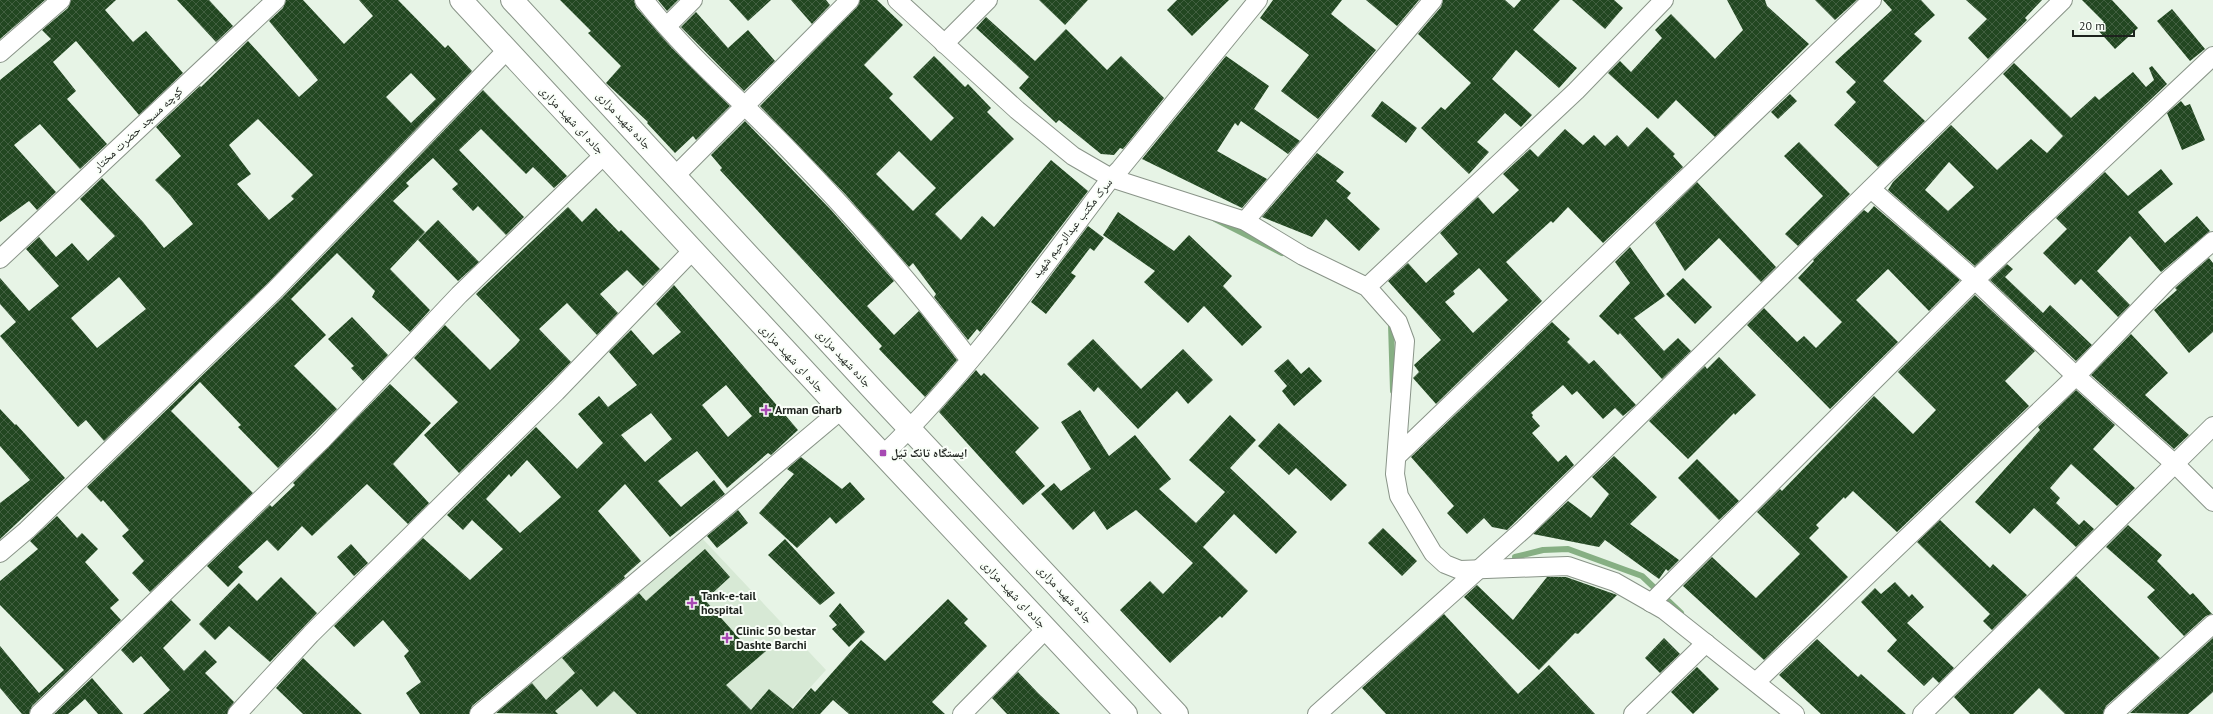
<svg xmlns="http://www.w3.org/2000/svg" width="2213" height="714" font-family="'PT Sans','Noto Naskh Arabic',sans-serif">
<defs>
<pattern id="building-cross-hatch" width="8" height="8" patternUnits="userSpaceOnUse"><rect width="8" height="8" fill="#224721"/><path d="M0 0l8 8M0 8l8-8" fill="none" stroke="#415f40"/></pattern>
</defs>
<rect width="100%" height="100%" fill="#e7f4e6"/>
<polygon fill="#d7e9d5" points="700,536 826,670 786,714 493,714 492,712"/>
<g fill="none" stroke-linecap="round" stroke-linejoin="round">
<g stroke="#86af83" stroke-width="6">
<polyline points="1215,219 1282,253"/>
<polyline points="1391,324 1393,391"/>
<polyline points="1515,557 1543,550 1568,549 1642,576 1681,613"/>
</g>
</g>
<g fill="url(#building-cross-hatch)" fill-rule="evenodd">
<polygon points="0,0 45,0 0,39"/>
<polygon points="71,0 116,0 105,10 133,42 146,31 183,73 139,115 76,41 53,62 76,91 67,99 107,144 80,169 40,124 14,145 56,192 37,210 29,201 0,222 0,80 51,39 42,30 68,8"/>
<polygon points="177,0 209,0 233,26 216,42"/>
<path d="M 286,0 L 303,0 L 344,44 L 373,16 L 359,0 L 398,0 L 445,48 L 448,45 L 472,71 L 267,284 L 104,441 L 86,420 L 78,427 L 0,336 L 16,322 L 0,304 L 0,278 L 29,311 L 59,286 L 26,249 L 39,237 L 56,257 L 72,243 L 88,261 L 115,236 L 80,199 L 102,178 L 143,222 L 164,248 L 193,224 L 170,195 L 155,180 L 181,156 L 156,127 L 200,86 L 201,87 L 248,41 L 299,97 L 318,80 L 269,21 L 283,8 ZM 411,73 L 436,99 L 411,123 L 386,97 ZM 258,119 L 313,175 L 291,196 L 294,199 L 269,220 L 237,184 L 251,174 L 229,145 ZM 119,277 L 146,309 L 97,348 L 71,318 Z"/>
<polygon points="560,0 634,0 636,7 671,47 730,106 696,140 693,136 675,153 647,123 648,122 606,83 621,66 588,33 591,31"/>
<polygon points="658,0 678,0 667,11"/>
<polygon points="729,0 771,0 748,21"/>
<polygon points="791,0 826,0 830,5 812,24"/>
<path d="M 860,0 L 877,0 L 903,25 L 864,65 L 893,94 L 889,98 L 931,141 L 954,118 L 913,77 L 934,56 L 965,87 L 968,84 L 991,108 L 987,112 L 1014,139 L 935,214 L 961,240 L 982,216 L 994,227 L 1051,160 L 1088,191 L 994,314 L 980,332 L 977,329 L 968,340 L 934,297 L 936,294 L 913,263 L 909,267 L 846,195 L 760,106 L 857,7 ZM 899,151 L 936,188 L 913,211 L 876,174 Z"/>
<polygon points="1039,0 1088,0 1065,25"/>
<polygon points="1177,0 1229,0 1192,36 1167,10"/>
<polygon points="1273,0 1342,0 1331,14 1376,50 1318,119 1281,91 1309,55 1260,18"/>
<polygon points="1366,0 1419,0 1397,26"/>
<polygon points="1443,0 1505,0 1514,8 1521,0 1560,0 1533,30 1577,68 1559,88 1516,50 1492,79 1532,115 1521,127 1505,113 1477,142 1489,152 1469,174 1421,128 1441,107 1445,110 1471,83 1418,34 1441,7"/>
<polygon points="1572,0 1614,0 1623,8 1605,29"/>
<polygon points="1727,0 1765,0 1767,6 1809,44 1715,137 1676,100 1658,119 1608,73 1620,61 1631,72 1662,38 1655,30 1671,14 1715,59 1743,30"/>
<polygon points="1815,0 1857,0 1835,20"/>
<polygon points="1883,0 1921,0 1935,15 1914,34 1922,41 1883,81 1925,121 1878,167 1834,125 1856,102 1846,92 1856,82 1835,62 1892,10"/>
<polygon points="1966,0 2042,0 2025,18 2027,20 1988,59 1968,38 1987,19"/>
<polygon points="2082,0 2112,0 2138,28 2115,49 2096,28 2104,22"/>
<polygon points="2172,9 2205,49 2190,61 2157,21"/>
<polygon points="696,12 728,48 748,30 775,61 744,91 681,27"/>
<polygon points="986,17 1035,61 1066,29 1107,70 1121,56 1164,98 1123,149 1120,148 1114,155 1101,154 1059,120 1056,123 1019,88 1029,77 976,28"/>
<polygon points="1226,56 1269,86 1254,109 1300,141 1288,154 1241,121 1238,126 1235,123 1217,151 1267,179 1242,208 1142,159"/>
<path d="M 2014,63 L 2071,118 L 2095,96 L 2099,100 L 2133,72 L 2146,87 L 2154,80 L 2149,68 L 2152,66 L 2167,84 L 1975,266 L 1888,190 L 1893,182 L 1951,125 L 1997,170 L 2031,139 L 2047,153 L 2063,136 L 2003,74 ZM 1949,162 L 1974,187 L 1948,211 L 1925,190 Z"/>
<polygon points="483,90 567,176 554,188 533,167 526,174 481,129 459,150 524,217 506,235 478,206 473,211 452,189 458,184 433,158 406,183 409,186 393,201 425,232 390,269 430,310 410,332 372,297 375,291 337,253 291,299 326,335 294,366 337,409 278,468 238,427 241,425 200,382 171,411 253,493 150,592 132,573 144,561 122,536 129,530 103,500 101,502 87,487 282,298"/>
<polygon points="1790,94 1797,101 1778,119 1771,112"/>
<polygon points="1382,101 1417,128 1406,143 1371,116"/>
<polygon points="2181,101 2185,106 2190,104 2205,140 2182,150 2167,113"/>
<polygon points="745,121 831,210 894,281 867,306 894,335 919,311 957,360 925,397 879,349 882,346 720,170 722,168 711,155"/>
<path d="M 1647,127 L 1675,154 L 1673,156 L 1683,167 L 1603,243 L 1568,207 L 1553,223 L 1551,221 L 1506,262 L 1542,301 L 1436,404 L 1413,378 L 1419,372 L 1414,365 L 1441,340 L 1388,281 L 1408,263 L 1426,283 L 1458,254 L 1440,233 L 1478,197 L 1493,214 L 1519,190 L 1503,174 L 1530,149 L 1538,157 L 1565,129 L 1583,145 L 1594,135 L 1605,146 L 1617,135 L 1628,147 ZM 1479,268 L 1508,300 L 1473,333 L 1445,302 L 1455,294 L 1453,291 Z"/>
<polygon points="1799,142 1850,194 1798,246 1785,234 1823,196 1784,156"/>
<polygon points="1317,153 1344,172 1336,181 1351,193 1347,198 1380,229 1359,251 1326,219 1312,237 1262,217"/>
<polygon points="2161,169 2173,184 2138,212 2165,243 2197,216 2210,231 2161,272 2130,236 2097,271 2130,305 2118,317 2081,279 2075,285 2043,253 2067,229 2056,218 2105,172 2128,196"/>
<polygon points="1697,182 1776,267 1761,282 1719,238 1685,271 1655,223"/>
<polygon points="1874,206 1960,280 1929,311 1888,269 1856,300 1898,342 1830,409 1747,325 1764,308 1797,342 1804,336 1816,348 1842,322 1798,278 1814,261 1813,260 1864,210 1868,213"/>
<polygon points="568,207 582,222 596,208 619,232 621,230 660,269 643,286 627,270 600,294 618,313 597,335 567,303 539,329 571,362 459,473 424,435 458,402 414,358 445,325 490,370 516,345 520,340 476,294"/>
<polygon points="1118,212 1174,251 1189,235 1232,276 1223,286 1262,327 1242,346 1204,306 1188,323 1144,282 1155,271 1103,235"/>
<polygon points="438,220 479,262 458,281 418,240"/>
<polygon points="1088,226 1104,238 1094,251 1090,248 1071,273 1076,276 1046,314 1031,302"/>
<polygon points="1630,247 1665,296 1634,318 1664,351 1678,338 1691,351 1662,379 1620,333 1618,335 1599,316 1630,283 1615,262"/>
<polygon points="2209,258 2213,263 2213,332 2189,353 2154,310 2177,290 2175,288"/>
<polygon points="2007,264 2013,269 2005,277 2043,313 2050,305 2092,345 2076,361 1990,280"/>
<polygon points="1683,278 1712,307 1695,324 1666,294"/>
<path d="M 674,285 L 798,430 L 771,455 L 768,453 L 727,488 L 697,451 L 658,481 L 681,507 L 714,480 L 725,494 L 670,537 L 625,484 L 598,511 L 641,561 L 624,576 L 625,578 L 472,706 L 469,714 L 420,714 L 406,693 L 421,682 L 404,656 L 409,651 L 383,620 L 354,647 L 334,626 L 423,538 L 470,580 L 503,549 L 472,520 L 463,530 L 447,515 L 536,427 L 577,469 L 603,443 L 578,414 L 599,396 L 608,407 L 637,385 L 609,352 L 631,330 L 653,355 L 681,332 L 656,304 ZM 726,385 L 752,416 L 728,437 L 702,405 ZM 651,413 L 672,439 L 645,462 L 621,435 ZM 527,460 L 561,497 L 520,533 L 486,499 L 509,474 L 511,477 Z"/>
<polygon points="1975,295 2035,351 2005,381 2029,406 1897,532 1853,491 1845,499 1844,497 1816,525 1819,528 1809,538 1848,577 1764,660 1683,586 1712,557 1756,598 1800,554 1757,512 1780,489 1782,491 1874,396 1913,434 1936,410 1898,372"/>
<polygon points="352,317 388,355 363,381 351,368 354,366 328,339"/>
<polygon points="1552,322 1570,339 1567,342 1589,364 1594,360 1636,405 1623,416 1615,408 1603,419 1577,391 1572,395 1563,385 1531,413 1533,415 1532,417 1540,426 1532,433 1558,462 1566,455 1574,465 1507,530 1492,527 1484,518 1467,534 1447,513 1454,506 1411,457"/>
<polygon points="2131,334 2168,373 2145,395 2189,435 2174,449 2091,375"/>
<polygon points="1093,339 1141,389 1183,349 1213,380 1188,404 1177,391 1138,429 1098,387 1094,392 1067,364"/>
<polygon points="1719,357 1756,395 1735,415 1734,413 1688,459 1649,421 1705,366 1707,369"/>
<polygon points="1288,359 1301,374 1309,367 1322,381 1294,406 1282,391 1287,386 1274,371"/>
<polygon points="976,370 981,376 984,373 1039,428 1015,452 1045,486 1023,505 939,412"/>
<polygon points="390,384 431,423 393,464 429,503 408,524 367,484 312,536 302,526 278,551 267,540 238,567 243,572 228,587 207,566 270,505 272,507 295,485 293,483"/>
<polygon points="2076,390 2115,425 2093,449 2135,488 2117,506 2071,464 2050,488 2060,498 2056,503 2079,525 2084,520 2094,529 2076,547 2034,508 2010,534 1975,502 2040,430 2038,427"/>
<polygon points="0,409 15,425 16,424 65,478 0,539 0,503 30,480 0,446"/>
<polygon points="1080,410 1109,456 1135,435 1171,479 1159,489 1196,523 1225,492 1189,460 1230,415 1256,440 1230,468 1297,532 1276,554 1234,514 1203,547 1248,591 1222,618 1220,616 1170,663 1120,610 1150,581 1163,594 1193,563 1136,510 1107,530 1094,511 1073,530 1041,494 1054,483 1061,491 1091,469 1061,422"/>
<polygon points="1279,423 1347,485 1331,501 1296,468 1289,475 1258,446"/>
<polygon points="1614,456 1657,497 1630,524 1679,560 1668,571 1666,569 1659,579 1605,540 1599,547 1533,534 1568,501 1591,518 1609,494 1592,477"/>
<polygon points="801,457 842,489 850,482 865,499 836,524 830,517 797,548 759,513 794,474 787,469"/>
<polygon points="1697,459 1739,501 1719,520 1678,478"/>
<polygon points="738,510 748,523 717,548 707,536"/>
<polygon points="57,516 77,538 82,533 98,549 85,562 119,600 110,608 121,620 32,706 29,714 22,714 0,688 0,646 39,693 64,670 0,605 0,581 38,549 30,541"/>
<polygon points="1940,520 1990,568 1993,564 2027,595 1992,630 1983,621 1990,614 1917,542"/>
<polygon points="2128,525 2162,555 2157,561 2190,595 2193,593 2212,614 2206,616 2184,636 2147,597 2155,590 2106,547"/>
<polygon points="1383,528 1417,561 1402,576 1368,543"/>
<polygon points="785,539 835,593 820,605 768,555"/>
<polygon points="351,544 368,563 354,576 337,557"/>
<polygon points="705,549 730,577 705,600 747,647 756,639 766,651 726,685 751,710 769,689 793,709 811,688 815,692 861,640 885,661 948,599 968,619 964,623 987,646 932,702 945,714 849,714 833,700 820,714 637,714 614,691 597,707 581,689 555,711 558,714 496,713 532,683 546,700 575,673 562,658 639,593 646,601"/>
<polygon points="2076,576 2160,658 2106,706 2103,714 2065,714 2039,688 2013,714 1970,714 1954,697"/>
<polygon points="281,577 317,613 270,662 229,626 215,640 199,624 239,583 257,601"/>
<polygon points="1547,577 1566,577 1617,595 1578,634 1575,633 1539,670 1464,597 1477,585 1513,620"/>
<polygon points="1895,582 1909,597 1912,594 1924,607 1907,623 1954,668 1939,683 1933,677 1924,686 1887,651 1897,640 1861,602 1875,588 1881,594"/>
<polygon points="171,600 191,620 163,648 184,671 205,650 217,662 205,673 234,702 227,714 143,714 170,690 141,656 133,663 121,650"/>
<polygon points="840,603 865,632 849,647 832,629 837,625 829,616"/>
<polygon points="1444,614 1518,694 1549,665 1595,714 1386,714 1362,688"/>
<polygon points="1664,638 1680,654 1660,673 1645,658"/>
<polygon points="2213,638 2213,692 2188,714 2130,713"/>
<polygon points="1817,639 1858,677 1861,674 1906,714 1821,714 1779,675"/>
<polygon points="303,658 362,714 303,714 276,688"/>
<polygon points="1697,667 1719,689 1693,714 1671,692"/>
<polygon points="1018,672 1038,693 1060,714 1007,714 992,698"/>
<polygon points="92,678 123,714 98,714 85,699 68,714 54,714"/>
</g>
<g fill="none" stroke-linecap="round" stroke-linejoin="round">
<g stroke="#899488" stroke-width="20">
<g id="minor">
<path d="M 644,0 C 688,56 743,102 792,153 C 855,218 915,287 970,360"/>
<polyline points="897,0 1017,110 1073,156 1111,178 1245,221 1303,256 1367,287 1398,322 1405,341 1395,474 1399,496 1433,553 1445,564 1460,570 1568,566 1615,582 1664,610 1795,714"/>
<polyline points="667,26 693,0"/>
<polyline points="944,44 988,0"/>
<polyline points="0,53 61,0"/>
<polyline points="675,176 850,0"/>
<polyline points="1871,189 1975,280 2076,376 2176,465 2213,502"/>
<polyline points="1245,221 1433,0"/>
<polyline points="0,259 276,0"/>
<polyline points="1367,287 1576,91 1664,0"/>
<path d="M 884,454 C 967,374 1041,271 1111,178 L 1120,169 L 1258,0"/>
<polyline points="1397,456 1872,0"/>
<polyline points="0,553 27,530 274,291 507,50"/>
<polyline points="1651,603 1975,280 2213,56"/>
<polyline points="1756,682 2076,376 2167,281 2213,241"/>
<polyline points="39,714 322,440 459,295 604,155"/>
<polyline points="237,714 311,634 556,392 693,250"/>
<polyline points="479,714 841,410"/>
<polyline points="962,714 1046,629"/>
<polyline points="1317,714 1524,529 2063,0"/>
<polyline points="1633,714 1706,643"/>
<polyline points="1922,714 2213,426"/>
<polyline points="2113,714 2213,624"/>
</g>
</g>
<g stroke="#899488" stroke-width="24">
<g id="secondary">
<polyline points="461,0 841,410 1126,714"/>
<polyline points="512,0 876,393 1177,714"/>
</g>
</g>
<use href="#minor" stroke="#fff" stroke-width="18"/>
<use href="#secondary" stroke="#fff" stroke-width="22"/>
</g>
<g fill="#a74ab3" stroke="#fafff9" stroke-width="1.5">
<path d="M764 404h4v4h4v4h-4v4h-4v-4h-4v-4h4z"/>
<rect x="879" y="449" width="8" height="8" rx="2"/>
<path d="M690 597h4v4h4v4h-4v4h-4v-4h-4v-4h4z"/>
<path d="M725 632h4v4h4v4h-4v4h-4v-4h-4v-4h4z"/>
</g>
<g text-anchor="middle" stroke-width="4" stroke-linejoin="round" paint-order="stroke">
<g font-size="12" fill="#1d221d" stroke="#fafff9">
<text transform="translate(572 120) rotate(47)" y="4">جاده ای شهید مزاری</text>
<text transform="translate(624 120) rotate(47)" y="4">جاده شهید مزاری</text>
<text transform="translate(138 129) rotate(-43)" y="4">کوچه مسجد حضرت مختار</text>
<text transform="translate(1072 228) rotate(-52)" y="4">سرک مکتب عبدالرحیم شهید</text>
<text transform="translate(792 358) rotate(47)" y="4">جاده ای شهید مزاری</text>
<text transform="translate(844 358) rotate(47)" y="4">جاده شهید مزاری</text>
<text transform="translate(1014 594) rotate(47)" y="4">جاده ای شهید مزاری</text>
<text transform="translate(1065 594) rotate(47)" y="4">جاده شهید مزاری</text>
</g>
<g font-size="12" font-weight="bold" fill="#1d221d" stroke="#fafff9" text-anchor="start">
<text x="775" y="414">Arman Gharb</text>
<text x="891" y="457">ایستگاه تانک تیل</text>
<text x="701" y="600">Tank-e-tail<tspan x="701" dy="14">hospital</tspan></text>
<text x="736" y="635">Clinic 50 bestar<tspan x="736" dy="14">Dashte Barchi</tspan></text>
</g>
</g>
<path d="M2073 30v6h61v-6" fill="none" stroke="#1d221d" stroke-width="2"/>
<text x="2079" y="30" font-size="12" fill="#1d221d" stroke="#fafff9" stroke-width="3" paint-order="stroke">20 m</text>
</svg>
